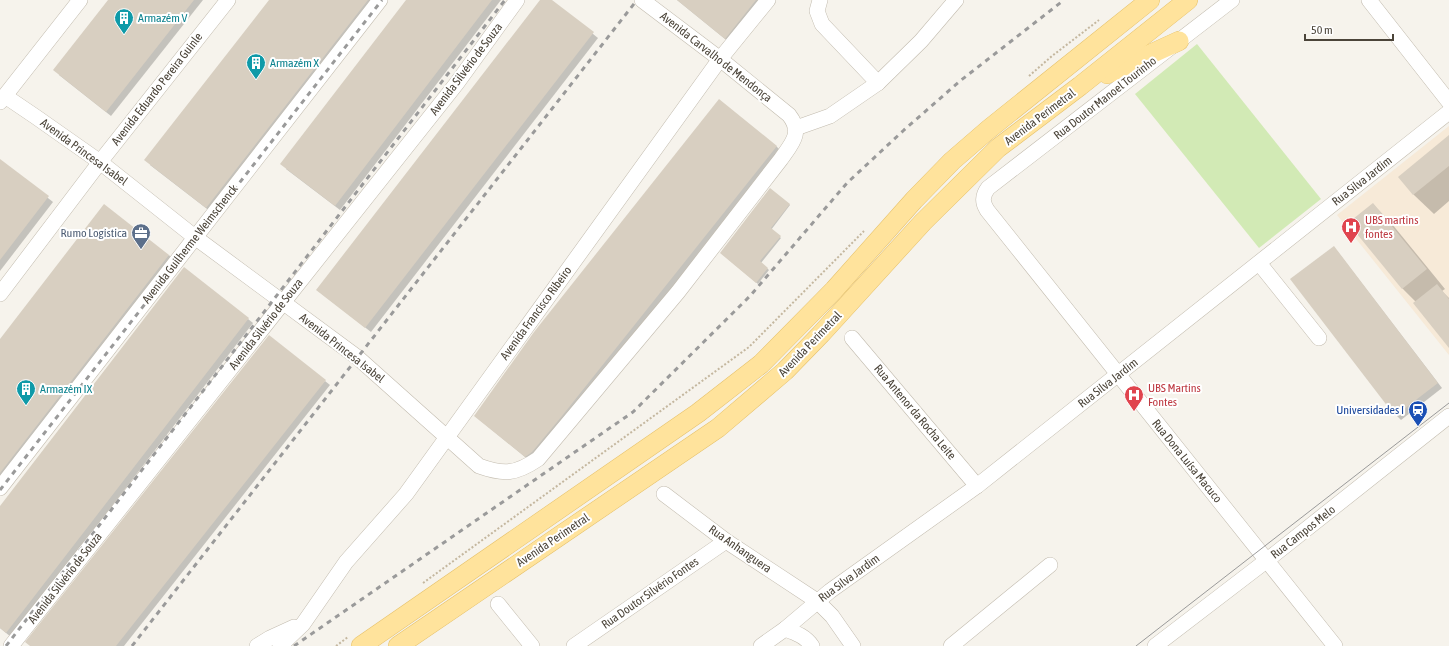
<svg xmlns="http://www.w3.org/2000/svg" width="1449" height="646" font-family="'Asap Condensed',sans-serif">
<rect width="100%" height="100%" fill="#f6f3ec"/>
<polygon fill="#f7ead8" points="1449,126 1449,355 1337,215"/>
<polygon fill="#d2eab5" points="1197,44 1321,199 1259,248 1135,94"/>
<g fill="#0003">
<polygon points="109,0 203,0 111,116 59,75"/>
<polygon points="270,0 377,0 211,212 150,165"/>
<polygon points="407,0 501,0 340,210 286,169"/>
<polygon points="541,0 551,0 598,38 371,332 317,290"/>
<polygon points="677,0 765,0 730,43"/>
<polygon points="1449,137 1449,201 1434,214 1414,195 1400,177"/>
<polygon points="776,146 781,151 567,421 530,461 475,416"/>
<polygon points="0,160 53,202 0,271"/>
<polygon points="770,189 790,205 771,230 781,238 761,263 769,270 758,284 721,253"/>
<polygon points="1373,204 1392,224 1445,289 1442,291 1449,298 1449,346 1416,302 1403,289 1349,223"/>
<polygon points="1334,247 1442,388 1401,420 1396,415"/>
<polygon points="169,255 173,260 0,485 0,340"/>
<polygon points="248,319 253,323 11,637 0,628 0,507"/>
<polygon points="325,381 330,385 124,646 31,646"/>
</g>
<g fill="#d8cfc1">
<polygon points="108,0 194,0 106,112 53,70"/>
<polygon points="269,0 368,0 206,208 144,160"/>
<polygon points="406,0 492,0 335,206 280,164"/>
<polygon points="540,0 552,0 594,32 365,328 316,290"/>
<polygon points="677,0 756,0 725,39"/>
<polygon points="719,99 777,146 562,416 532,452 525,457 474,416 534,332"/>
<polygon points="1449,135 1449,166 1413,195 1398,177"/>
<polygon points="0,159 49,196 0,260"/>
<polygon points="770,188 790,204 771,228 781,236 760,261 768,268 756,283 720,253"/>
<polygon points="1373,203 1427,269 1402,289 1348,223"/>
<polygon points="104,204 169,255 0,473 0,339"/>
<polygon points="1334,246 1438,383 1395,416 1290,279"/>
<polygon points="184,267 249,318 6,633 0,628 0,506"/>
<polygon points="1437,284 1449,299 1449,348 1413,303"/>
<polygon points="269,335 326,380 116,646 30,646 25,642"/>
</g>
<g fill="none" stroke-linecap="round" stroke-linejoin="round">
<g stroke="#c2bbae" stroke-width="16">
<g id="minor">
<polyline points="820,0 817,11 822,24 878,83"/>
<path d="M 1232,0 L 988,188 C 982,196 982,202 987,210 L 1335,646"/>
<polyline points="1369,0 1449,102"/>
<path d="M 5,96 L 36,117 L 100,162 L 196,238 L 357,357 L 479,466 C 504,475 516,474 538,459 L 678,292 L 781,159 C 792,143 803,133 789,115 L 720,59 L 642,0"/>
<polyline points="0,102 80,0"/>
<polyline points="796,128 830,116 878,83 921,41 956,0"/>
<polyline points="1259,263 1319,338"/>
<polyline points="0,294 100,162 228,0"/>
<polyline points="852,338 977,486"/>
<polyline points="0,488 380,0"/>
<polyline points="664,494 726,541 817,601 832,616 853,646"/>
<polyline points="498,604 532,646"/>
<path d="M 785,629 C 796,633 805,636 812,646"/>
<polyline points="11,646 457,83 517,0"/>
<polyline points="257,646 270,638 294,627"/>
<polyline points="280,646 303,624 346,562 406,494 720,59 768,0"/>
<polyline points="574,646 726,541"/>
<polyline points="761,646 785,629 830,591 977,486 1449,112"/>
<polyline points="951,646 1050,565"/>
<polyline points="1155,646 1266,561 1449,416"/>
</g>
</g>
<g stroke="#e6c16a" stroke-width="20">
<g id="major">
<polyline points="1107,74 1179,41"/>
<polyline points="361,646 698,413 761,364 834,290 914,200 952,161 989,129 1150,0"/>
<polyline points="398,646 718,428 785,371 821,334 923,222 998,148 1080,86 1188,0"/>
</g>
</g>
<g stroke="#c4b79f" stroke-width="2" stroke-dasharray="2 2" stroke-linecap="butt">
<polyline points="1029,76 1052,56 1099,20"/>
<polyline points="423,583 749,347 864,231"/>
<polyline points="336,646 348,637"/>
</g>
<use href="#minor" stroke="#fff" stroke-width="15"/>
<use href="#major" stroke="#ffe39c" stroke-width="19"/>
<polyline stroke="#9a9a9a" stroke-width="1" points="1136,646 1449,403"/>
<g stroke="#9a9a9a" stroke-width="3" stroke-dasharray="5 5" stroke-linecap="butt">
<polyline points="0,490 382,0"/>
<polyline points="6,646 505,0"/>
<polyline points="132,646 637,0"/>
<polyline points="294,646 633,412 750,296 847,183 904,130 960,81 1064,0"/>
</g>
</g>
<defs>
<g id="building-pin" transform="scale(1)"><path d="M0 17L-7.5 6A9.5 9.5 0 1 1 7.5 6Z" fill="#0f9aa8" stroke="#fff"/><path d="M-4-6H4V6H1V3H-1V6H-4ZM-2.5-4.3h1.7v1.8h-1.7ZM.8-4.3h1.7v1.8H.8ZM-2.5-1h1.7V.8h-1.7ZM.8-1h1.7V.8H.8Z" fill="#fff"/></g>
<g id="hospital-pin" transform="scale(1)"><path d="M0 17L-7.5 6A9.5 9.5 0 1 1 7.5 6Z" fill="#e0444e" stroke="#fff"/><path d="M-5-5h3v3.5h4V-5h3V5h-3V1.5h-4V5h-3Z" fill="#fff"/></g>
<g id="office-pin" transform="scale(1)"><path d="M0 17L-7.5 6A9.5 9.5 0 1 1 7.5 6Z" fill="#5c6f8a" stroke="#fff"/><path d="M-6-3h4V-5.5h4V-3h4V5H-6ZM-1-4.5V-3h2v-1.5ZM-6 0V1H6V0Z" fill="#fff"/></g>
<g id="station-pin" transform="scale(1)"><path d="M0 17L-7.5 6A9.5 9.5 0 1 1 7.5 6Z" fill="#1a4fb4" stroke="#fff"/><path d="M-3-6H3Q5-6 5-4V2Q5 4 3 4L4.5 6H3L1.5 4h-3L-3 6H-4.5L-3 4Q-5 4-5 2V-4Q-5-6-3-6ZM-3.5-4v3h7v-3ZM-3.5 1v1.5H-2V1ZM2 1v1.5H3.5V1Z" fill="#fff"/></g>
</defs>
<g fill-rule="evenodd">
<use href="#building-pin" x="124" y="18"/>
<use href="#building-pin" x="256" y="63"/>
<use href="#hospital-pin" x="1351" y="227"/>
<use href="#office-pin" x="141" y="233"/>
<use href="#building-pin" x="26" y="389"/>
<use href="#hospital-pin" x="1134" y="395"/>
<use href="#station-pin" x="1418" y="410"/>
</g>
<g text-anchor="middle" stroke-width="4" stroke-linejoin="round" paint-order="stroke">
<g font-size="12" fill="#0d838f" stroke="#fff" text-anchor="start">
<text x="138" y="22">Armazém V</text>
<text x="270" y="67">Armazém X</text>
<text x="40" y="393">Armazém IX</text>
</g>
<g font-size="12" fill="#4b4439" stroke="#fff">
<text transform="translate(716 57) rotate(38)" y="4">Avenida Carvalho de Mendonça</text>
<text transform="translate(466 69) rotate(-53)" y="4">Avenida Silvério de Souza</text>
<text transform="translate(157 89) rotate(-52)" y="4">Avenida Eduardo Pereira Guinle</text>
<text transform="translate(1105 98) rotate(-38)" y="4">Rua Doutor Manoel Tourinho</text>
<text transform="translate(1040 117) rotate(-37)" y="4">Avenida Perimetral</text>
<text transform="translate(84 152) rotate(36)" y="4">Avenida Princesa Isabel</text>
<text transform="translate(1362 181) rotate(-38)" y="4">Rua Silva Jardim</text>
<text transform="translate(190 244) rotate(-52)" y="4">Avenida Guilherme Weimschenck</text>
<text transform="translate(536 313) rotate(-54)" y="4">Avenida Francisco Ribeiro</text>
<text transform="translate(266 324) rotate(-52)" y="4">Avenida Silvério de Souza</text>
<text transform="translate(810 344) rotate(-46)" y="4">Avenida Perimetral</text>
<text transform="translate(342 348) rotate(38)" y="4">Avenida Princesa Isabel</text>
<text transform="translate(1108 383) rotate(-38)" y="4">Rua Silva Jardim</text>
<text transform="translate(915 412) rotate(50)" y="4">Rua Antenor da Rocha Leite</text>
<text transform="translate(1187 461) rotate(51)" y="4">Rua Dona Luísa Macuco</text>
<text transform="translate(1303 532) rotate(-38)" y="4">Rua Campos Melo</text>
<text transform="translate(553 540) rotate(-34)" y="4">Avenida Perimetral</text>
<text transform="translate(740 549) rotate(35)" y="4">Rua Anhanguera</text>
<text transform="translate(65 578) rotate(-52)" y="4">Avenida Silvério de Souza</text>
<text transform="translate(849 578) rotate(-36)" y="4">Rua Silva Jardim</text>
<text transform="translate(650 593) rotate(-35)" y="4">Rua Doutor Silvério Fontes</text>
</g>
<g font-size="12" fill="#be3a42" stroke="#fff" text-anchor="start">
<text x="1365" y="224">UBS martins<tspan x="1365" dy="14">fontes</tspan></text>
<text x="1148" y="392">UBS Martins<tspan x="1148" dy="14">Fontes</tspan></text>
</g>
<g font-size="12" fill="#4e5e75" stroke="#fff" text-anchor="end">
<text x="127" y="237">Rumo Logística</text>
</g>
<g font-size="12" fill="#164399" stroke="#fff" text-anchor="end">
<text x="1404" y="414">Universidades I</text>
</g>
</g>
<path d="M1305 34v6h88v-6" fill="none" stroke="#4b4439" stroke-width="2"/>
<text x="1311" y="34" font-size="12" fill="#4b4439" stroke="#ffffff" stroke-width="3" paint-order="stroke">50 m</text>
</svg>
